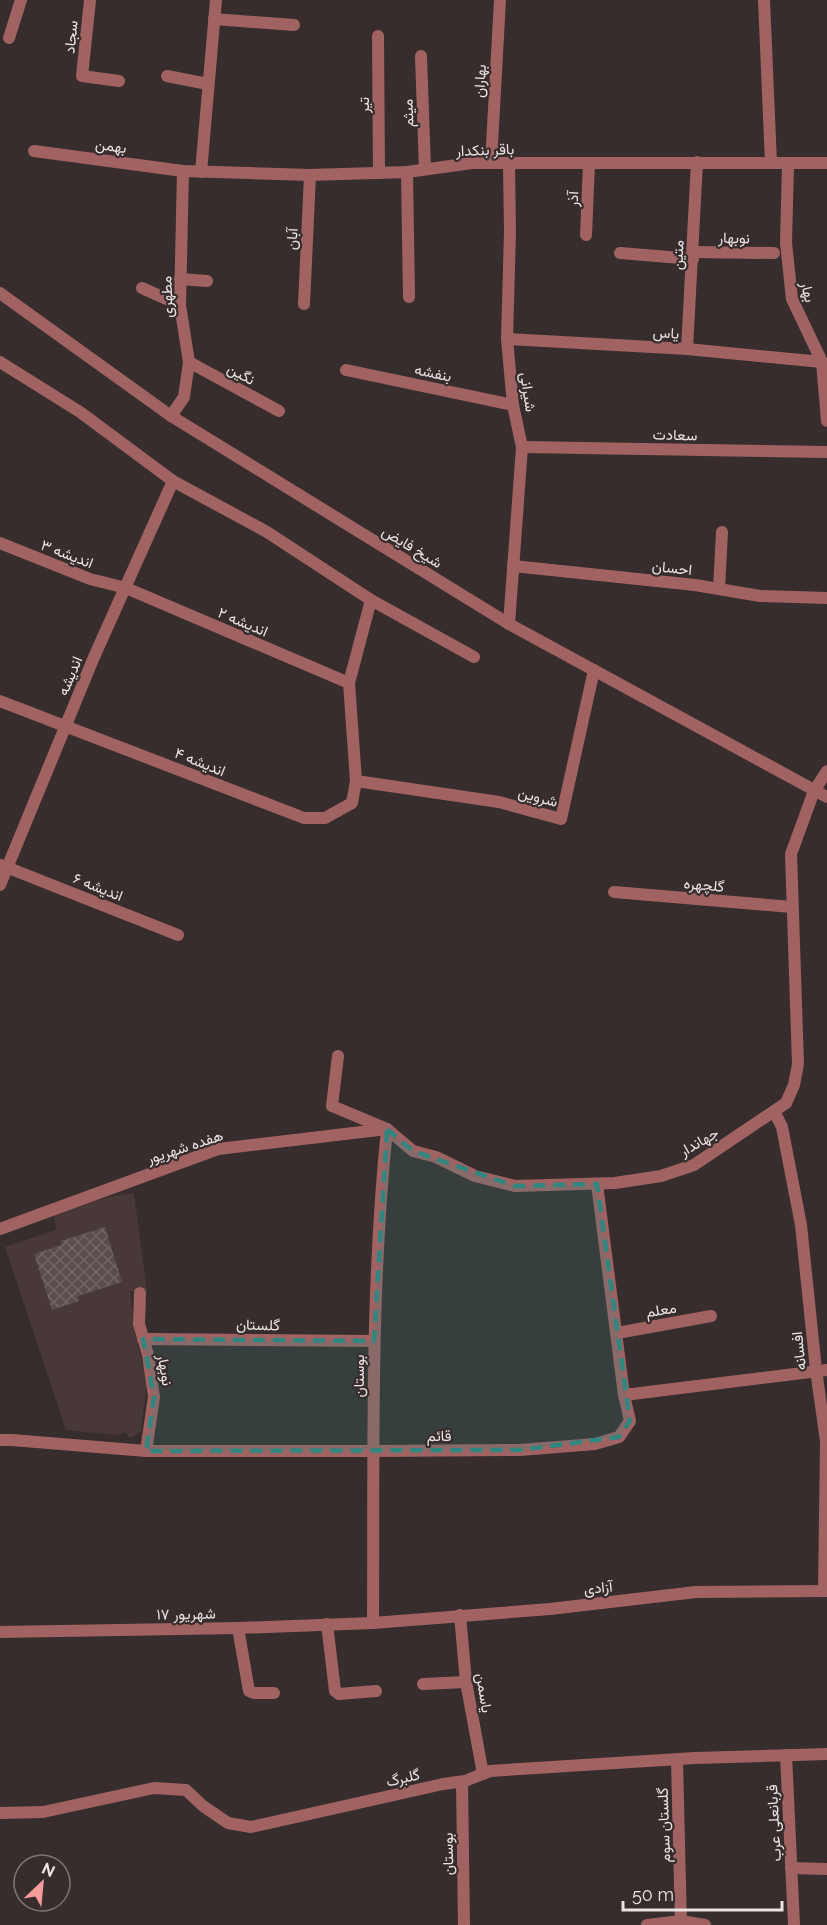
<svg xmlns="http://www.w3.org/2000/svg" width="827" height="1925" font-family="Raleway,Vazirmatn,sans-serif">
<defs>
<pattern id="building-cross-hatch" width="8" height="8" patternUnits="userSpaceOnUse" patternTransform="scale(1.5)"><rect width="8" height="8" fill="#594d4d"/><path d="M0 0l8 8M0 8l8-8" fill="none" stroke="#716666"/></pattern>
</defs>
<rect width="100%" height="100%" fill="#382d2d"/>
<polygon fill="#483837" points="134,1193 147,1291 130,1291 135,1335 147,1380 141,1431 133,1437 128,1437 126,1432 116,1435 66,1430 5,1247 56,1230 54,1214 112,1196"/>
<polygon fill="url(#building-cross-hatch)" points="105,1227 122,1282 78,1296 79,1301 52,1310 34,1254 61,1245 61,1241"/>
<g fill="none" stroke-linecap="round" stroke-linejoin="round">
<g stroke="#a16362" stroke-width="12">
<polyline points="90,0 82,76 119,81"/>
<polyline points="764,0 771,163"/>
<polyline points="214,19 294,25"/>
<polyline points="378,36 379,173"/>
<polyline points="9,38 21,0"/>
<polyline points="421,56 425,169"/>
<polyline points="167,76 208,84"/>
<polyline points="34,151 183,171 310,175 407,172 472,163 827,163"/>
<polyline points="491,163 500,0"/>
<polyline points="788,165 786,243 792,299 822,362 827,421"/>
<polyline points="201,172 216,0"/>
<polyline points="407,172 409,297"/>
<polyline points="586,235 589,163"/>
<polyline points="693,252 774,253"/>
<polyline points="620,253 693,259"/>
<polyline points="180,279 207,281"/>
<polyline points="142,288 180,305"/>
<polyline points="304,304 310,175"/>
<polyline points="507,339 687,349 822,362"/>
<polyline points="687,349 697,162"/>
<polyline points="0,362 80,412 173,481 267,532 371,600 474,657"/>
<polyline points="189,362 279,411"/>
<polyline points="346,370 513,405"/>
<polyline points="171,416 184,397 189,362 180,305 183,171"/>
<polyline points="522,447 827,452"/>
<polyline points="0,543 90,579 126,588 349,683"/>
<polyline points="513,566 695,585 760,596 827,598"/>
<polyline points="719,589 722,532"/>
<polyline points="509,624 522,447 513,405 507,339 510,232 509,163"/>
<polyline points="0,701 304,818 325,818 352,803 356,781 349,683 371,600"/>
<polyline points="356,781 499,802 561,819 594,670"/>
<polyline points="1,865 178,935"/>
<polyline points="0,885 94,657 173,481"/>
<polyline points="614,892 792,907"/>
<polyline points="338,1056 332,1106 387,1129 413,1151 436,1157 475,1176 515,1186 615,1183 661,1176 694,1165 786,1103 794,1085 798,1064 791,854 814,791 827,771"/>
<polyline points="774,1111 782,1127 801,1225 816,1370 826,1441 824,1591"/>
<path d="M 0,1229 L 218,1149 L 387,1129 C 370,1293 374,1458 373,1623"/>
<polyline points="140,1293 139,1324 148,1355 154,1397 146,1451"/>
<polyline points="617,1333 711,1316"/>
<polyline points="143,1339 374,1341"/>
<polyline points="624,1395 827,1370"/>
<polyline points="0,1440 12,1440 146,1451 374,1451 520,1450 595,1444 619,1437 630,1421 624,1395 597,1184"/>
<polyline points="460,1615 466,1682 483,1774"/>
<polyline points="327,1624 335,1691 339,1694 376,1691"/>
<polyline points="238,1628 249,1691 254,1693 274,1693"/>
<polyline points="0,1632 238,1628 373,1623 550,1609 696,1592 827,1591"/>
<polyline points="423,1684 466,1682"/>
<polyline points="786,1755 794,1925"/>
<polyline points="677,1760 681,1925"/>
<polyline points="462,1782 464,1925"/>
<polyline points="0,1813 43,1812 154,1788 186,1790 203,1806 228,1823 251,1827 443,1784 465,1781 490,1771 695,1758 827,1754"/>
<polyline points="791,1868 827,1869"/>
<polyline points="647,1925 681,1921 705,1925"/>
</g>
<polyline stroke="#a16362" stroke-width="12" points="0,293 171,416 509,624 827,797"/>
</g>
<path fill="#308680" fill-opacity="0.2" stroke="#308680" stroke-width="4.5" stroke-dasharray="12 8" stroke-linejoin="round" d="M 387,1129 L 413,1151 L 515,1186 L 597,1184 L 630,1421 L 619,1437 L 520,1450 L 146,1451 L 154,1397 L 143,1339 L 374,1341 Z"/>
<g text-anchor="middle" stroke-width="4.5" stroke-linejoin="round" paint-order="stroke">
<g font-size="15" fill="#ebe4e4" stroke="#382d2d">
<text transform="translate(71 37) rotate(-84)" y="5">سجاد</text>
<text transform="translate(480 81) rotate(-87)" y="5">بهاران</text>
<text transform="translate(364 105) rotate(-90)" y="5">تیر</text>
<text transform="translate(408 113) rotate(-92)" y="5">میثم</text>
<text transform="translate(111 146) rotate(8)" y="5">بهمن</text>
<text transform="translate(485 150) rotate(-2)" y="5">باقر بنکدار</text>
<text transform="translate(573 199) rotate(-88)" y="5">آذر</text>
<text transform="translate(734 238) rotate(1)" y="5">نوبهار</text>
<text transform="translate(292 239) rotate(-87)" y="5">آبان</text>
<text transform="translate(678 255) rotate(-87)" y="5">متین</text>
<text transform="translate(808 292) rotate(76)" y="5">بهار</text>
<text transform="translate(167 297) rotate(-92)" y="5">مطهری</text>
<text transform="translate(666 333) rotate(3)" y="5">یاس</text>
<text transform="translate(433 373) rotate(12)" y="5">بنفشه</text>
<text transform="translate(241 374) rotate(29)" y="5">نگین</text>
<text transform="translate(528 392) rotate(82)" y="5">شیرانی</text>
<text transform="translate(675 435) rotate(1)" y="5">سعادت</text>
<text transform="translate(412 547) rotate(31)" y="5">شیخ فایض</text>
<text transform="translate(67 554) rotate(21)" y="5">اندیشه ۳</text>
<text transform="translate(672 568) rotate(6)" y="5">احسان</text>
<text transform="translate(243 622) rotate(23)" y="5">اندیشه ۲</text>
<text transform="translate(70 676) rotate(-67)" y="5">اندیشه</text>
<text transform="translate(200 762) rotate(22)" y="5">اندیشه ۴</text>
<text transform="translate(538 797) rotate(15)" y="5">شروین</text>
<text transform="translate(704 885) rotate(5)" y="5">گلچهره</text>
<text transform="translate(98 887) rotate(22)" y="5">اندیشه ۶</text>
<text transform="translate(699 1142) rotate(-30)" y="5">جهاندار</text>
<text transform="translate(185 1147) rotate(-18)" y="5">هفده شهریور</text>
<text transform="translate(661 1310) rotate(-10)" y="5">معلم</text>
<text transform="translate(258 1325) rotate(1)" y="5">گلستان</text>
<text transform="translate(799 1351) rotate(-96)" y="5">افسانه</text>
<text transform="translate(165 1370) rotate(80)" y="5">نوبهار</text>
<text transform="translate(359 1376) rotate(-90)" y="5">بوستان</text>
<text transform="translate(439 1436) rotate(-1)" y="5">قائم</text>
<text transform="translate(598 1588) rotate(-6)" y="5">آزادی</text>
<text transform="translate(186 1614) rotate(-1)" y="5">۱۷ شهریور</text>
<text transform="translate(484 1693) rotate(81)" y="5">یاسمن</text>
<text transform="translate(403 1778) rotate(-13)" y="5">گلبرگ</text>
<text transform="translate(774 1823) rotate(-93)" y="5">قربانعلی عرب</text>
<text transform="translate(664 1825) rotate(-92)" y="5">گلستان سوم</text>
<text transform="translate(448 1854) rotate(-91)" y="5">بوستان</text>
</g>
</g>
<g transform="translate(42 1883) rotate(26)"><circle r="28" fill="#382d2d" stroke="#807676" stroke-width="1.5"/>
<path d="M0-4.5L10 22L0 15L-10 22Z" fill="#f59b99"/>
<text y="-9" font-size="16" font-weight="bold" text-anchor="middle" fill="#ebe4e4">N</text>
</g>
<path d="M623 1901v9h159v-9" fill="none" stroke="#ebe4e4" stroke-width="3"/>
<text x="632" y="1901" font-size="18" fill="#ebe4e4" stroke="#382d2d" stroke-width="4.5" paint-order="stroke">50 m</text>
</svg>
